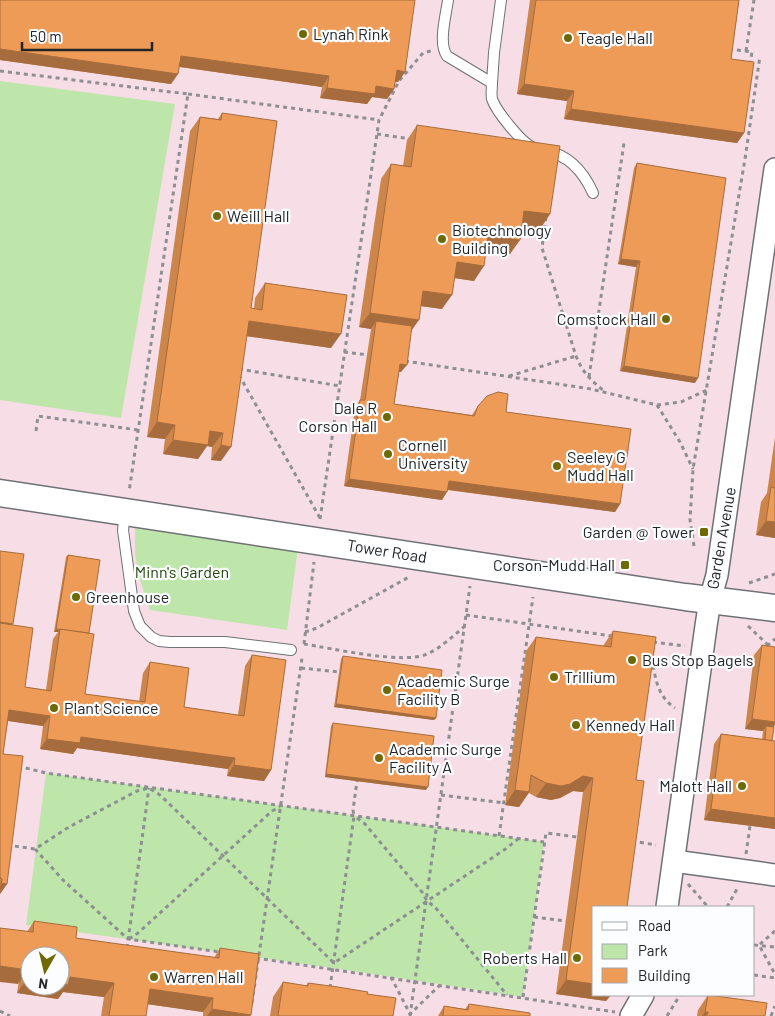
<svg xmlns="http://www.w3.org/2000/svg" width="775" height="1016" font-family="Barlow,sans-serif">
<rect width="100%" height="100%" fill="#eceff5"/>
<path fill="#f7dee6" fill-rule="evenodd" d="M 0,0 L 775,0 L 775,1016 L 0,1016 ZM 594,907 L 754,907 L 754,995 L 594,995 ZM 30,956 L 60,956 L 60,986 L 30,986 Z"/>
<g fill="#bfe6aa">
<polygon points="0,81 175,104 121,418 0,400"/>
<polygon points="135,522 298,548 287,630 150,610 139,577 135,555"/>
<polygon points="46,773 544,842 523,997 333,968 26,925"/>
</g>
<g fill="none" stroke-linecap="round" stroke-linejoin="round">
<g stroke="#6e7175" stroke-width="12">
<g id="service">
<path d="M 448,0 C 446,15 438,44 447,56 L 492,83 C 492,88 491,94 492,99 C 496,111 521,142 532,147"/>
<polyline points="492,83 494,53 501,0"/>
<path d="M 546,151 C 569,155 584,173 593,193"/>
<polyline points="125,513 123,530 134,611 140,626 151,637 159,641 170,642 225,642 291,650"/>
</g>
</g>
<g stroke="#6e7175" stroke-width="24">
<g id="minor">
<polyline points="674,861 775,875"/>
<polyline points="667,907 706,626 710,600 717,575 775,169"/>
<polyline points="631,1016 643,995"/>
</g>
</g>
<g stroke="#6e7175" stroke-width="29">
<polyline id="tertiary" points="0,493 685,597 775,608"/>
</g>
<g stroke="#8d8f93" stroke-width="3" stroke-dasharray="4 4" stroke-linecap="butt">
<polyline points="729,49 752,52 750,65"/>
<polyline points="746,51 754,0"/>
<polyline points="0,71 188,94 129,492"/>
<polyline points="188,94 379,120"/>
<polyline points="377,134 411,139"/>
<path d="M 546,217 L 542,248 L 576,356 C 582,371 590,380 603,390"/>
<polyline points="344,352 369,355"/>
<polyline points="405,361 591,389 657,405 681,402 707,390"/>
<polyline points="239,369 340,386"/>
<polyline points="239,375 320,518"/>
<polyline points="509,376 576,356"/>
<polyline points="589,377 624,143"/>
<polyline points="657,405 680,442 693,469"/>
<polyline points="36,431 38,416 138,430"/>
<polyline points="320,519 379,120 399,81 423,53 431,51"/>
<polyline points="694,546 690,520 693,469 745,159 760,56"/>
<polyline points="749,583 775,574"/>
<polyline points="466,615 612,636"/>
<polyline points="748,626 768,645"/>
<polyline points="305,632 317,628 409,577"/>
<polyline points="653,642 685,646"/>
<polyline points="304,644 314,562"/>
<path d="M 304,644 C 330,648 405,665 427,654 C 441,648 453,636 465,626"/>
<polyline points="767,646 775,639"/>
<path d="M 652,658 C 655,677 657,696 675,708"/>
<polyline points="301,668 339,672"/>
<polyline points="18,766 46,773 544,842"/>
<polyline points="441,795 504,803"/>
<polyline points="357,818 365,824 422,892 427,901 435,907 507,995"/>
<polyline points="499,836 533,597"/>
<polyline points="632,841 656,845"/>
<polyline points="7,845 35,849 69,827 137,791 149,788 160,795 334,963 507,848 519,838"/>
<polyline points="35,849 64,881 128,939 220,952"/>
<polyline points="746,854 750,826"/>
<polyline points="688,884 708,907"/>
<polyline points="727,907 737,889"/>
<polyline points="534,917 566,921"/>
<polyline points="775,931 759,945 775,974"/>
<polyline points="129,939 138,933 272,811 280,807"/>
<polyline points="754,945 775,947"/>
<polyline points="127,948 149,788"/>
<polyline points="256,958 615,1012"/>
<polyline points="754,975 775,978"/>
<polyline points="391,977 410,1014 440,985"/>
<polyline points="330,988 354,816 353,810 357,781"/>
<polyline points="523,997 546,833 577,837"/>
<polyline points="252,1003 302,658"/>
<polyline points="0,1011 10,1016"/>
<polyline points="410,1016 470,586"/>
<polyline points="667,1016 680,995"/>
<polyline points="771,1016 775,1006"/>
</g>
<use href="#service" stroke="#fff" stroke-width="10"/>
<use href="#minor" stroke="#fff" stroke-width="21"/>
<use href="#tertiary" stroke="#fff" stroke-width="26"/>
</g>
<g fill="#cc854b">
<polygon points="0,0 405,72 398,82 395,82 394,89 387,99 372,97 367,104 320,98 322,87 179,67 178,74 171,84 0,60"/>
<polygon points="530,0 739,0 731,59 744,133 737,143 564,119 567,101 517,94"/>
<polygon points="222,113 251,308 254,309 255,298 265,283 331,348 246,336 221,461 211,460 212,447 207,446 198,459 163,454 165,439 147,437 190,131 200,117 218,119"/>
<polygon points="417,125 550,214 540,229 522,226 510,254 486,251 474,281 455,278 442,309 421,306 411,331 401,372 399,372 394,404 472,415 478,406 506,412 620,504 615,512 447,490 442,500 344,486 355,408 360,400 371,329 359,327 381,179 391,164 403,166 407,140"/>
<polygon points="637,163 695,383 620,371 636,267 618,264 634,168"/>
<polygon points="775,437 775,538 756,535 761,502 767,493"/>
<polygon points="0,551 12,625 25,687 46,690 53,639 58,632 54,632 66,557 68,555 89,633 85,694 139,702 143,673 150,662 184,707 238,715 245,666 252,655 271,770 264,781 227,776 228,769 77,748 73,754 40,749 43,726 8,721 3,754 7,884 0,894"/>
<polygon points="613,631 594,995 611,995 606,1001 556,994 583,792 573,791 560,798 551,800 536,797 529,793 519,807 505,805 526,651 536,637 603,646"/>
<polygon points="762,645 774,727 772,741 775,741 775,829 704,820 714,744 721,734 762,739 763,731 745,729 754,655"/>
<polygon points="343,656 436,718 434,720 334,707 341,659"/>
<polygon points="333,723 426,790 325,777 331,726"/>
<polygon points="34,921 76,938 214,958 220,948 250,1016 203,1016 203,1012 147,1004 146,1016 101,1016 104,997 63,992 58,999 17,993 27,932"/>
<polygon points="283,982 306,986 308,983 367,994 393,1016 270,1016 273,997"/>
<polygon points="708,995 765,1016 697,1016 698,1010"/>
<polygon points="469,1004 530,1016 438,1016 444,1006 465,1009"/>
</g>
<g fill="#a66c3d">
<polygon points="0,49 178,74 171,84 0,60"/>
<polygon points="181,56 329,76 322,87 174,66"/>
<polygon points="397,70 405,72 398,82 390,81"/>
<polygon points="524,84 574,91 567,101 517,94"/>
<polygon points="376,86 394,89 387,99 372,97 367,104 320,98 327,88"/>
<polygon points="571,109 744,133 737,143 564,119"/>
<polygon points="524,211 550,214 540,229 514,225"/>
<polygon points="488,236 520,240 510,254 478,250"/>
<polygon points="621,259 640,261 636,267 618,264"/>
<polygon points="457,262 484,266 474,281 447,277"/>
<polygon points="423,291 452,295 442,309 413,305"/>
<polygon points="370,313 419,320 409,334 376,321 371,329 359,327"/>
<polygon points="249,321 341,334 331,348 239,335"/>
<polygon points="400,364 407,365 401,372 395,372"/>
<polygon points="624,366 698,378 695,383 620,371"/>
<polygon points="157,422 175,425 165,439 147,437"/>
<polygon points="210,431 223,433 212,447 207,446 198,459 163,454 173,440"/>
<polygon points="221,445 231,447 221,461 211,460"/>
<polygon points="349,479 447,492 442,500 344,486"/>
<polygon points="449,481 620,504 615,512 443,489"/>
<polygon points="766,521 775,522 775,538 756,535"/>
<polygon points="0,622 13,624 11,626 0,625"/>
<polygon points="56,629 60,630 58,632 54,632"/>
<polygon points="336,704 436,718 434,720 334,707"/>
<polygon points="9,710 50,716 43,726 2,720"/>
<polygon points="752,719 775,722 775,725 770,732 766,726 763,731 745,729"/>
<polygon points="81,737 235,758 228,769 77,748 73,754 40,749 47,739"/>
<polygon points="234,765 271,770 264,781 227,776"/>
<polygon points="326,774 428,787 426,790 325,777"/>
<polygon points="583,776 593,778 583,792 573,791 560,798 551,800 536,797 546,783"/>
<polygon points="515,790 529,792 519,807 505,805"/>
<polygon points="711,809 775,818 775,829 704,820"/>
<polygon points="0,883 7,884 0,894"/>
<polygon points="0,966 28,970 18,984 0,982"/>
<polygon points="70,977 114,983 104,997 63,992 58,999 17,993 27,979 30,979 30,986 60,986 60,983"/>
<polygon points="566,980 594,984 594,995 611,995 606,1001 556,994"/>
<polygon points="150,989 213,998 203,1012 139,1003"/>
<polygon points="212,1009 251,1015 250,1016 207,1016"/>
<polygon points="705,1012 708,1012 705,1016 702,1016"/>
</g>
<g fill="#ed9b57" stroke="#a66c3d">
<polygon points="0,0 415,0 405,72 397,70 394,89 376,86 375,94 327,88 329,76 181,56 178,74 0,49"/>
<polygon points="536,0 739,0 731,59 754,62 744,133 571,109 574,91 524,84"/>
<polygon points="222,113 277,121 251,308 262,310 265,283 347,295 341,334 249,321 231,447 221,445 223,433 210,431 208,445 173,440 175,425 157,422 200,117 221,120"/>
<polygon points="417,125 560,146 550,214 524,211 520,240 488,236 484,266 457,262 452,295 423,291 419,320 370,313 391,164 411,167"/>
<polygon points="637,163 726,178 698,378 624,366 640,261 621,259"/>
<polygon points="376,321 412,326 407,365 400,364 394,404 474,416 478,406 487,396 498,392 508,394 506,412 631,429 620,504 449,481 447,492 349,479 360,400 365,400"/>
<polygon points="771,487 775,488 775,522 766,521"/>
<polygon points="0,551 24,554 13,624 0,622"/>
<polygon points="68,555 100,560 89,633 56,629"/>
<polygon points="0,623 33,628 25,687 51,691 60,629 94,634 85,694 145,702 150,662 189,668 184,707 244,716 252,655 286,660 271,770 234,765 235,758 81,737 80,743 47,739 50,716 9,710 3,754 23,756 7,884 1,883 2,879 0,878"/>
<polygon points="613,631 656,637 636,780 644,781 627,907 594,907 594,984 566,980 593,778 583,776 570,784 561,786 546,783 531,775 529,792 515,790 536,637 611,647"/>
<polygon points="762,645 775,647 775,722 752,719"/>
<polygon points="343,656 442,670 436,718 336,704"/>
<polygon points="333,723 434,736 428,787 326,774"/>
<polygon points="766,726 774,727 772,741 765,740"/>
<polygon points="721,734 775,741 775,818 711,809"/>
<polygon points="0,878 2,879 0,891"/>
<polygon points="34,921 77,927 76,938 219,958 220,948 259,954 251,1015 212,1009 213,998 150,989 146,1016 109,1016 114,983 70,977 68,985 60,983 60,956 30,956 30,979 27,979 28,970 0,966 0,928 33,932"/>
<polygon points="283,982 308,986 308,983 338,987 368,992 367,994 396,998 393,1016 278,1016"/>
<polygon points="708,995 767,1003 765,1016 705,1016 708,1014 708,1012 705,1012"/>
<polygon points="469,1004 530,1013 530,1016 443,1016 444,1006 468,1010"/>
</g>
<g fill="#6d6a04" stroke="#fbfdff" stroke-width="2">
<circle cx="303" cy="34" r="5"/>
<circle cx="568" cy="38" r="5"/>
<circle cx="217" cy="216" r="5"/>
<circle cx="442" cy="239" r="5"/>
<circle cx="666" cy="319" r="5"/>
<circle cx="387" cy="417" r="5"/>
<circle cx="388" cy="454" r="5"/>
<circle cx="557" cy="466" r="5"/>
<rect x="699" y="527" width="10" height="10" rx="2.5"/>
<rect x="620" y="560" width="10" height="10" rx="2.5"/>
<circle cx="76" cy="597" r="5"/>
<circle cx="632" cy="660" r="5"/>
<circle cx="554" cy="677" r="5"/>
<circle cx="387" cy="690" r="5"/>
<circle cx="54" cy="708" r="5"/>
<circle cx="576" cy="725" r="5"/>
<circle cx="379" cy="758" r="5"/>
<circle cx="742" cy="786" r="5"/>
<circle cx="577" cy="958" r="5"/>
<circle cx="154" cy="977" r="5"/>
</g>
<g text-anchor="middle" stroke-width="4.5" stroke-linejoin="round" paint-order="stroke">
<g font-size="16" fill="#242527" stroke="#fbfdff" text-anchor="start">
<text x="313" y="40">Lynah Rink</text>
<text x="578" y="44">Teagle Hall</text>
<text x="227" y="222">Weill Hall</text>
<text x="452" y="236">Biotechnology<tspan x="452" dy="18">Building</tspan></text>
<text x="656" y="325" text-anchor="end">Comstock Hall</text>
<text x="377" y="414" text-anchor="end">Dale R<tspan x="377" dy="18">Corson Hall</tspan></text>
<text x="398" y="451">Cornell<tspan x="398" dy="18">University</tspan></text>
<text x="567" y="463">Seeley G<tspan x="567" dy="18">Mudd Hall</tspan></text>
<text x="694" y="538" text-anchor="end">Garden @ Tower</text>
<text x="615" y="571" text-anchor="end">Corson-Mudd Hall</text>
<text x="86" y="603">Greenhouse</text>
<text x="642" y="666">Bus Stop Bagels</text>
<text x="564" y="683">Trillium</text>
<text x="397" y="687">Academic Surge<tspan x="397" dy="18">Facility B</tspan></text>
<text x="64" y="714">Plant Science</text>
<text x="586" y="731">Kennedy Hall</text>
<text x="389" y="755">Academic Surge<tspan x="389" dy="18">Facility A</tspan></text>
<text x="732" y="792" text-anchor="end">Malott Hall</text>
<text x="567" y="964" text-anchor="end">Roberts Hall</text>
<text x="164" y="983">Warren Hall</text>
</g>
<g font-size="16" fill="#242527" stroke="#fbfdff">
<text transform="translate(721 538) rotate(-80)" y="6">Garden Avenue</text>
<text transform="translate(387 551) rotate(9)" y="6">Tower Road</text>
</g>
<g font-size="16" fill="#244608" stroke="#fbfdff">
<text x="182" y="578">Minn's Garden</text>
</g>
</g>
<rect x="592" y="906" width="162" height="90" fill="#fbfdff" stroke="#a5a7a9"/>
<rect x="602" y="922" width="25" height="8" fill="#ffffff" stroke="#a5a7a9"/>
<text x="638" y="931" font-size="15" fill="#242527">Road</text>
<rect x="602" y="944" width="25" height="15" fill="#bfe6aa" stroke="#a5a7a9"/>
<text x="638" y="956" font-size="15" fill="#242527">Park</text>
<rect x="602" y="968" width="25" height="15" fill="#ed9b57" stroke="#a5a7a9"/>
<text x="638" y="981" font-size="15" fill="#242527">Building</text>
<g transform="translate(45 971) rotate(188)"><circle r="24" fill="#fbfdff" stroke="#a5a7a9"/>
<path d="M0-4L9 19L0 12L-9 19Z" fill="#6d6a04"/>
<text y="-8" font-size="14" font-weight="bold" text-anchor="middle" fill="#242527">N</text>
</g>
<path d="M22 42v8h130v-8" fill="none" stroke="#242527" stroke-width="2.5"/>
<text x="30" y="42" font-size="15" fill="#242527" stroke="#fbfdff" stroke-width="4" paint-order="stroke">50 m</text>
</svg>
